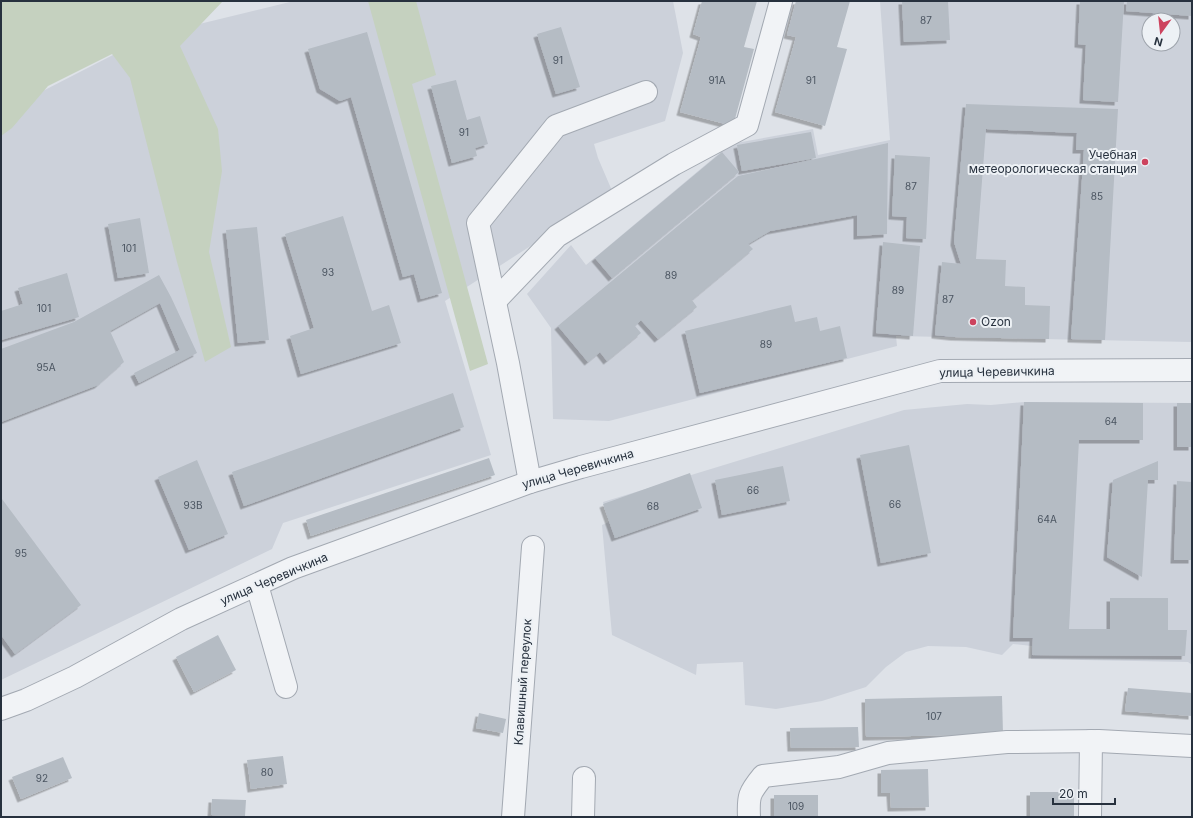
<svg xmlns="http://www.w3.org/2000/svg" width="1193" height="818" font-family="Inter,sans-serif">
<defs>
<filter id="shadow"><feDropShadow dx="-3.5" dy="3.5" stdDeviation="0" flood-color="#0004"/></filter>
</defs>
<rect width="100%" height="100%" fill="#dee2e8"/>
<g fill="#ccd1da" fill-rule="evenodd">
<polygon points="294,1 673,1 683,53 665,121 594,144 598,158 613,193 445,301 491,455 283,523 272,549 1,680 1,133 35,95 150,36"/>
<path d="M 880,1 L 1192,1 L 1192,342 L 896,336 L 897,346 L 609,421 L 553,419 L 551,328 L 527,294 L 571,245 L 586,265 L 722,151 L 736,143 L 813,129 L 818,155 L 890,140 ZM 1149,20 L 1173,20 L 1173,44 L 1149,44 Z"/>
<polygon points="1024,402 1192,403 1192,665 1188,662 1031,659 1032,646 1013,644 1002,655 966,647 928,646 906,652 886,667 866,687 822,701 776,709 745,705 743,662 697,664 696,675 612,635 602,525 609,522 603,502 904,410 967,404 991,405"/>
</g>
<g fill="#c5d1bf">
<polygon points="1,1 223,1 180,46 218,129 222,171 209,252 231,347 205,362 177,262 130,78 112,54 48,86 12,128 1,136"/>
<polygon points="368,1 416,1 436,75 412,84 488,364 470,371"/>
</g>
<g fill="#b5bcc4" filter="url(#shadow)">
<polygon points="702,1 757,1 744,47 754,49 733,126 680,112 701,37 693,34"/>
<polygon points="796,1 850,1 837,47 847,49 825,126 775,112 796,37 787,35"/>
<polygon points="902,1 948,1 950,40 904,42"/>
<polygon points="1080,1 1124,1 1118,102 1083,100 1086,45 1078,44"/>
<polygon points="1127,1 1192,1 1192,16 1126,11"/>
<polygon points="561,27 580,87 556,94 537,34"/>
<polygon points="367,32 442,293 421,299 414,274 403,277 351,97 340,101 320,89 308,49"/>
<polygon points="456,80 467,120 480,116 488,144 475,148 477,156 452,163 431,86"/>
<polygon points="966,104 1118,109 1105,340 1071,339 1084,150 1076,150 1077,133 986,129 976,259 1006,260 1005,286 1025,287 1025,305 1050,306 1049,339 954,337 935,335 942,262 961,264 954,242"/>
<polygon points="811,132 816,158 742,171 737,145"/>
<polygon points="888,143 887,234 857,236 857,215 770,231 748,244 753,249 692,300 697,307 658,339 641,320 635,326 641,333 607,361 600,352 588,362 558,326 738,176"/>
<polygon points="722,152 739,172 612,278 595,258"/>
<polygon points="895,155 930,157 926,239 906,238 907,217 892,216"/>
<polygon points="343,216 372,311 389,305 401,343 301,374 290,336 314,328 285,234"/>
<polygon points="140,218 149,273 118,278 108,224"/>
<polygon points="257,227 269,340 238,343 226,230"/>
<polygon points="883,242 920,246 913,336 876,333"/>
<polygon points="67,273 79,317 1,340 1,311 23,304 18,288"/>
<polygon points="159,275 171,297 197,353 139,383 134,373 180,350 160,303 110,331 124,362 98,385 1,422 1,349 74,322"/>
<polygon points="791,305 795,322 817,317 820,331 840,326 847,358 700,393 685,331"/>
<polygon points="453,393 464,427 244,506 232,472"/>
<polygon points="1024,402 1143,403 1143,440 1079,440 1069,629 1110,629 1110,598 1168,598 1168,630 1187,630 1185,656 1032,655 1033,638 1013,638"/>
<rect x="1177" y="403" width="15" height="44"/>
<polygon points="909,445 931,553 881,563 860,455"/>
<polygon points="489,458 495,475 311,536 306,520"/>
<polygon points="197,460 228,534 189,550 158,477"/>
<polygon points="1158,461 1158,480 1148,480 1142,577 1107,557 1113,480"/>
<polygon points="783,466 790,501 722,515 715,480"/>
<polygon points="690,473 702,508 615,538 603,504"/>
<polygon points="1177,481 1192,482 1192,560 1174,560"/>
<polygon points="2,499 81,605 15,654 1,635 1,500"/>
<polygon points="218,635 236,670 194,692 176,657"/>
<polygon points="1128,688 1192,693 1192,716 1125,711"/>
<polygon points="1002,696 1003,734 866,737 865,699"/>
<polygon points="479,713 506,719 503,733 476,728"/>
<polygon points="858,727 859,747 791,748 790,728"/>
<polygon points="283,756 287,784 251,789 247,760"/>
<polygon points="63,757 72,778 21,799 12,777"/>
<polygon points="928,769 929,807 891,808 890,793 881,793 881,770"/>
<rect x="1030" y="792" width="44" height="25"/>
<rect x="774" y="795" width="44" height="22"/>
<polygon points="212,799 246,800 245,816 211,815"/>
</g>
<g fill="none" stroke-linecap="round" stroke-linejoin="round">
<g stroke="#a3a9b2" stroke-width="24">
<g id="minor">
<polyline points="495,301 557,236 674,164 747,125 781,1"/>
<polyline points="530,482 508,363 478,223 556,126 646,92"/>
<polyline points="257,585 286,687"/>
<polyline points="1,709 26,700 75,677 181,619 293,568 530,482 581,467 940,371 1192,370"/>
<polyline points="513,817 533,547"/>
<polyline points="583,817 584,778"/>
<path d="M 749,817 C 748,796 749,793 763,776 L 839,767 L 888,753 L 1007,742 L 1099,741 L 1192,746"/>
<polyline points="1090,817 1091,741"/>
</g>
</g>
<use href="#minor" stroke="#f1f3f6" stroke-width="22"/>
</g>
<g fill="#cd435e" stroke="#edf1f5" stroke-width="1.5">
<circle cx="1145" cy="162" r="4"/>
<circle cx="973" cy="322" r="4"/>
</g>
<g text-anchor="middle" stroke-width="4" stroke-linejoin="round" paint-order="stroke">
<g font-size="10" fill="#4a5460">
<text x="926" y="24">87</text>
<text x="558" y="64">91</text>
<text x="717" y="84">91А</text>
<text x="811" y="84">91</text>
<text x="464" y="136">91</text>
<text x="911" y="190">87</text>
<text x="1097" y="200">85</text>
<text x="129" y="252">101</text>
<text x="328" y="276">93</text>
<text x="671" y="279">89</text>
<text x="898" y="294">89</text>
<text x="948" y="303">87</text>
<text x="44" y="312">101</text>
<text x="766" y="348">89</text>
<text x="46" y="371">95А</text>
<text x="1111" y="425">64</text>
<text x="753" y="494">66</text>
<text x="895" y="508">66</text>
<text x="193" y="509">93В</text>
<text x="653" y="510">68</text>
<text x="1047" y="523">64А</text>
<text x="21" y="557">95</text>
<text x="934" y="720">107</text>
<text x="267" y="776">80</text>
<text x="42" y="782">92</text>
<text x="796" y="810">109</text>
</g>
<g font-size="12" fill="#27313e" stroke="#edf1f5" text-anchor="end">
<text x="1137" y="159">Учебная<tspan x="1137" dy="14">метеорологическая станция</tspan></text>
<text x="981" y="326" text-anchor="start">Ozon</text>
</g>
<g font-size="12" fill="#27313e" stroke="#edf1f5">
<text transform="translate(997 372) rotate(-1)" y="4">улица Черевичкина</text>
<text transform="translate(578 469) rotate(-16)" y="4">улица Черевичкина</text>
<text transform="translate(274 579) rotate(-23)" y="4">улица Черевичкина</text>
<text transform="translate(523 682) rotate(-86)" y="4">Клавишный переулок</text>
</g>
</g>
<rect width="1193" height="818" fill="none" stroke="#27313e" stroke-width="4"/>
<g transform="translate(1161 32) rotate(195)"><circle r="19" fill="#edf1f5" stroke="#9ea4ac"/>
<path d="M0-3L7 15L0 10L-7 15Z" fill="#cd435e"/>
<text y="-6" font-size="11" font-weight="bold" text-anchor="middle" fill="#27313e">N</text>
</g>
<path d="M1053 798v6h62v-6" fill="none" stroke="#27313e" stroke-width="2"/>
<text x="1059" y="798" font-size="12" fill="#27313e" stroke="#edf1f5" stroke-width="3" paint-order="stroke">20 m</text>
</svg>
